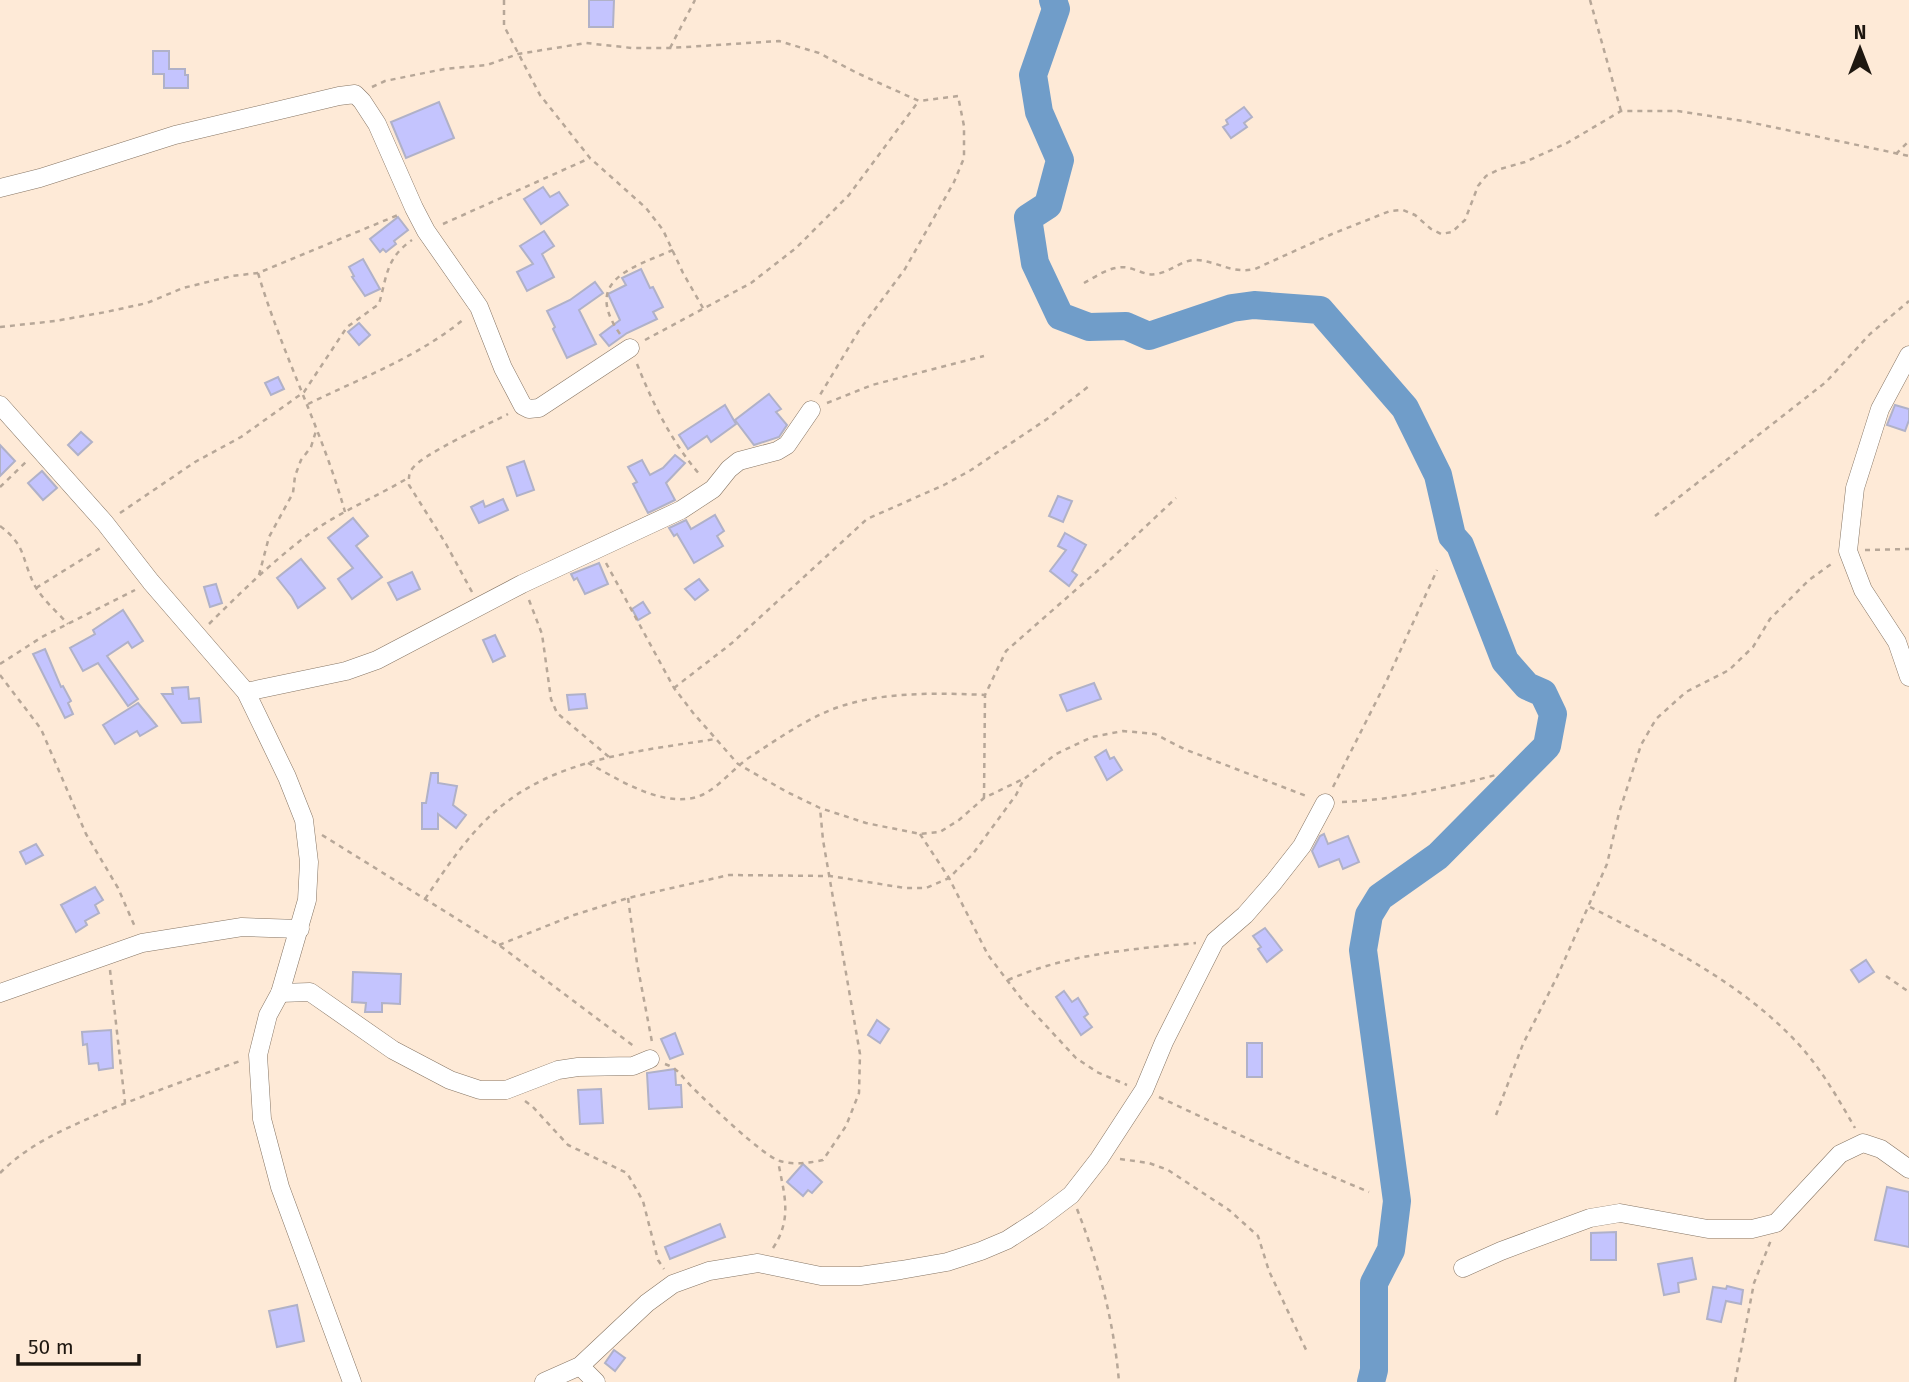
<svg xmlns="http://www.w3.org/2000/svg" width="1909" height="1382" font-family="'Fira Sans',sans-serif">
<rect width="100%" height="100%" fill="#feead7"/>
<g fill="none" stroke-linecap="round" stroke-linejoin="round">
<polyline stroke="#709dc9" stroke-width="28" points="1053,0 1056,9 1033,75 1039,112 1060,160 1048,205 1028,218 1035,263 1060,316 1089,327 1126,326 1149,336 1232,308 1254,305 1320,310 1405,408 1438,475 1452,536 1460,545 1505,661 1527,686 1543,693 1553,714 1547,746 1438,856 1380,897 1369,915 1363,950 1397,1201 1391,1250 1374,1283 1374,1370 1371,1382"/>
</g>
<g fill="#c4c4fe" stroke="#b0b1c8" stroke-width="2">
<polygon points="589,0 614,0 613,27 589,27"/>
<polygon points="153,51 169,51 169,69 185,69 185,75 188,75 188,88 164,88 164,74 153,74"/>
<polygon points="439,102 454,138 406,158 391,122"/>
<polygon points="1244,107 1252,117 1244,123 1247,127 1231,138 1223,127 1228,124 1226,120"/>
<polygon points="543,187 550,197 559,192 568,205 541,224 524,199"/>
<polygon points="398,217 408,230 394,241 396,244 386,252 383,249 380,252 370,239"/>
<polygon points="544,231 554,246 542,254 554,277 527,291 517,272 533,264 520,246"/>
<polygon points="363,259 380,289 365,296 352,277 354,276 349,267"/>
<polygon points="641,269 650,288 653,287 663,307 653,312 657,319 627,333 609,346 600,335 620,320 608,294 626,285 622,278"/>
<polygon points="595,282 603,293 579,310 596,344 567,358 553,329 555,327 547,311 570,300"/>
<polygon points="359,323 370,335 359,345 348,332"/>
<polygon points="278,377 284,389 271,395 265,383"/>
<polygon points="769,394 781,409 776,412 787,425 779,437 754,445 735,420"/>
<polygon points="725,405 736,424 711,442 707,436 688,449 679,435"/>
<polygon points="1895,405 1909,409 1909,420 1905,431 1887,425"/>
<polygon points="81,432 92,442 78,455 68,445"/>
<polygon points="0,445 15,461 0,476"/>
<polygon points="675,455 685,463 666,483 675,500 648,513 633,484 637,482 628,467 642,460 650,475 663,468"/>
<polygon points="524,461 534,490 517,496 507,467"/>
<polygon points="42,471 57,488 43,500 28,483"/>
<polygon points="1058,496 1072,501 1063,522 1049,516"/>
<polygon points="503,499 508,510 479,523 471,507 483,501 485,507"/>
<polygon points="715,515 724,531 717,536 723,546 694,563 677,534 674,536 669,528 686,520 691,529"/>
<polygon points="353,518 368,536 356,546 382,577 352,599 338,579 353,568 328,538"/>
<polygon points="1065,533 1086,545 1072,571 1077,575 1069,586 1050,571 1066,550 1058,546"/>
<polygon points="301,559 325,588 298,608 292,597 277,578"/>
<polygon points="599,563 608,584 585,594 577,578 574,580 571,574"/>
<polygon points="412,572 420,589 397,600 388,583"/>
<polygon points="699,579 708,590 695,600 685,589"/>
<polygon points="216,584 222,603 210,607 204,587"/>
<polygon points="643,602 650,613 638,620 632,609"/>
<polygon points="123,610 143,641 132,648 128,642 107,656 138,699 128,706 98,663 83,671 70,648 95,634 93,630"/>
<polygon points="495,635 505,656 493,662 483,640"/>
<polygon points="45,649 61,687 63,686 71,701 68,703 73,714 65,718 33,654"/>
<polygon points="1094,683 1101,699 1067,711 1060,695"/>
<polygon points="188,687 189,699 199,698 201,722 182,723 162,694 173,694 172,688"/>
<polygon points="585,694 587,708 569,710 567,695"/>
<polygon points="138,703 157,726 140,736 137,731 115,744 103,725"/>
<polygon points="1106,750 1110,759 1114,757 1122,770 1107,780 1095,757"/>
<polygon points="431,773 438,773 438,783 457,786 453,805 466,815 456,828 438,814 438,829 422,829 422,803 426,803"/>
<polygon points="1324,834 1328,844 1348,836 1359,862 1343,869 1339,859 1319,867 1312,851 1320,836"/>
<polygon points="36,844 43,855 26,864 20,852"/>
<polygon points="95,887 103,900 95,905 99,913 85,921 87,925 76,932 61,905"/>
<polygon points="1265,928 1282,950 1267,962 1258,949 1261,947 1253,936"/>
<polygon points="1866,960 1874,972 1859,982 1851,970"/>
<polygon points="353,972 401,974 400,1004 382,1003 382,1012 365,1012 366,1003 352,1002"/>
<polygon points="1064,991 1072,1002 1078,998 1088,1014 1084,1017 1092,1027 1081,1035 1056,997"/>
<polygon points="877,1020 889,1029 880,1043 868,1035"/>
<polygon points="111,1030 113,1068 99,1070 98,1063 89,1064 87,1044 83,1045 82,1032"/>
<polygon points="675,1033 683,1054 670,1059 661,1039"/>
<rect x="1247" y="1043" width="15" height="34"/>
<polygon points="675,1069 676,1085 681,1085 682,1107 649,1109 647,1073"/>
<polygon points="601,1089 603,1123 580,1124 578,1090"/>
<polygon points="803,1164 822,1182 812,1193 808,1190 803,1196 787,1182"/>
<polygon points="1887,1187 1909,1192 1909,1247 1875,1240"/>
<polygon points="720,1224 725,1237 670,1259 665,1247"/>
<polygon points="1616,1232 1616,1260 1591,1260 1591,1233"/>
<polygon points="1692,1258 1696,1279 1678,1283 1679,1292 1664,1295 1658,1264"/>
<polygon points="1727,1286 1743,1290 1741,1304 1726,1301 1721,1322 1707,1319 1713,1287 1726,1289"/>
<polygon points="297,1305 304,1341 277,1347 269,1311"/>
<polygon points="614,1350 625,1358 615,1371 605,1363"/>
</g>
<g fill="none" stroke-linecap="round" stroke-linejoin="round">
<g stroke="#867564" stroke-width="19">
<g id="minor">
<polyline points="0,188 40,178 175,135 339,96 355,94 362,101 377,124 414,208 426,231 479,307 503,368 523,406 529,409 539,408 630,348"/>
<polyline points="1909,355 1880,409 1855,488 1848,551 1863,590 1897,642 1909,677"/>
<polyline points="0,405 105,523 151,582 246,692 287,777 304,820 309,862 307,900 280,993 268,1015 258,1055 262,1119 280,1187 352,1382"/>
<polyline points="246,692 346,671 377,660 522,584 681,510 713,489 729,469 739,461 777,451 787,445 811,410"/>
<polyline points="0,993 142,943 242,927 300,929"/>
<polyline points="280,993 310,992 393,1050 450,1080 480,1090 506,1090 558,1070 578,1067 633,1066 650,1059"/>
<polyline points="1463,1268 1501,1251 1590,1218 1620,1213 1708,1229 1752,1229 1776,1223 1840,1154 1863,1143 1881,1149 1909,1169"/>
<polyline points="580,1366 596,1382"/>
<polyline points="544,1382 580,1366 647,1303 673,1284 709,1271 758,1263 821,1276 860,1276 901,1270 947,1262 981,1251 1007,1240 1038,1220 1071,1195 1099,1159 1144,1090 1164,1042 1215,941 1245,915 1273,883 1302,846 1325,803"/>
</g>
</g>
<g stroke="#b7a798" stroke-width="2.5" stroke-dasharray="5 5" stroke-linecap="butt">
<polyline points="504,0 504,26 540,95 590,158 646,208 663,230 683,273 703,308"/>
<polyline points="1590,0 1621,111"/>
<polyline points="670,48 695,0"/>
<polyline points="372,87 385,81 444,69 487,65 518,54 586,43 632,48 670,48 779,41 819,53 857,73 919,101 958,96 964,126 964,158 954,182 905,269 858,332 820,395"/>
<polyline points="1896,154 1909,141"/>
<polyline points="443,224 590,158"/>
<path d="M 258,273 C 282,354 322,430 345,512"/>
<path d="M 1084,283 C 1097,276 1113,264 1129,268 C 1138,270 1147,276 1156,274 C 1171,272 1182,259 1197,260 C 1220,262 1231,274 1255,269 L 1332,234 L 1390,211 L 1403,210 L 1415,215 L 1431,229 L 1441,234 L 1452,232 L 1465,220 L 1478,186 L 1486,176 L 1500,169 L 1525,162 L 1567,143 L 1621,111 L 1678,111 L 1744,121 L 1909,156"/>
<polyline points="0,327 55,321 106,312 147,303 183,288 232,276 258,273 398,215"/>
<path d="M 620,334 C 582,280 632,268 673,250"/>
<polyline points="645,340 751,283 796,248 849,195 918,102"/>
<path d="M 637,364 C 653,404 672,443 701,476"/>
<polyline points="827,403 872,385 984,356"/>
<path d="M 308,404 C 361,378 418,357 464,319"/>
<polyline points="0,487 27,461"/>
<path d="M 120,513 L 195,462 L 241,437 L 304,392 L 347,327 L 379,304 C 387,276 386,258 412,240"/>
<polyline points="1655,516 1826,382 1870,334 1909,301"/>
<path d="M 0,526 C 27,546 21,559 35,586 C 43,600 57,612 68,624"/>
<polyline points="1865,550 1909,549"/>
<polyline points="606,563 674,688 694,714 738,764 787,792 820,808 866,823 920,834 940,832 959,820 984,798 1023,779"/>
<polyline points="259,575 269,537 293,493 295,476 301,460 311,447 316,431"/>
<polyline points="36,588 102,547"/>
<path d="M 472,592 L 446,544 L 409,485 C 409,479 408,475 412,469 C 422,454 489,424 508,414"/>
<polyline points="529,600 542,634 551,699 557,713 609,757"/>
<path d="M 209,624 C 240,593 271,563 305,537 C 337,513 374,498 408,478"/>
<polyline points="0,664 42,637 135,590"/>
<polyline points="0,675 41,729 86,834 118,888 135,927"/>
<polyline points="674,688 732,643 867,519 944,485 971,470 1047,419 1089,386"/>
<path d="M 588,763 C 618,779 657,805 693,798 C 716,793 733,767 753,755 C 784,735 816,712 852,703 C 892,692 944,693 985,695"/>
<polyline points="1333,787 1387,680 1437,570"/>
<polyline points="984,798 985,695 1006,651 1111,559 1176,498"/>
<path d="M 1342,802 C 1395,800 1445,788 1496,775"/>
<polyline points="920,834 949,878 988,955 1023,1001 1076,1058 1097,1072 1127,1085"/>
<polyline points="322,835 499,945 635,1047"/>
<polyline points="628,898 637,963 652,1042"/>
<path d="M 425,899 C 450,862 475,824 512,798 C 570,757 646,750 715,739"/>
<path d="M 1590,907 C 1665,945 1745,984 1802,1048 C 1823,1072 1839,1100 1855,1128"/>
<polyline points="499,945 574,915 628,898 729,875 830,876 905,888 926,888 949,878 972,855 1016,795 1024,779 1056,754 1092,737 1123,731 1155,734 1184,749 1309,797"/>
<polyline points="110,970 125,1103"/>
<polyline points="1886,976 1909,992"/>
<path d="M 1008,980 C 1067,954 1132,949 1196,943"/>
<path d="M 665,1064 C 681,1070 681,1077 693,1088 C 707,1102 764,1157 780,1161 C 794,1165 810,1163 823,1160 L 846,1126 L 859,1093 L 860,1054 L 823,840 L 820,808"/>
<polyline points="1159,1097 1295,1161 1369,1192"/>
<polyline points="525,1101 532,1106 568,1145 627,1173 643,1201 658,1260 664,1269"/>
<polyline points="1496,1115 1523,1044 1557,977 1607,864 1619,813 1641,745 1656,719 1686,692 1729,670 1753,647 1770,619 1809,580 1834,562"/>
<polyline points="1120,1159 1149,1163 1168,1170 1229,1210 1258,1236 1269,1271 1308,1354"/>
<path d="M 0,1173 C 27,1146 58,1132 92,1117 C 141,1096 192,1078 243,1060"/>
<path d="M 1077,1209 C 1099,1265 1114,1322 1119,1382"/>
<path d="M 773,1248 C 793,1218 784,1194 778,1161"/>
<polyline points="1735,1382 1754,1283 1771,1240"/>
</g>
<use href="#minor" stroke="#fff" stroke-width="18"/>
</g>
<g transform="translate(1860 49)" stroke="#feead7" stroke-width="5" paint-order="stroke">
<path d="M0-5L12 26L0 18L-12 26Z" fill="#1e1710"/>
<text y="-10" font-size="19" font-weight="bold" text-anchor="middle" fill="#1e1710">N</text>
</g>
<path d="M18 1354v10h121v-10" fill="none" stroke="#1e1710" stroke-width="3.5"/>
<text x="28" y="1354" font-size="21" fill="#1e1710" stroke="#feead7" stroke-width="5" paint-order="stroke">50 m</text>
</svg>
